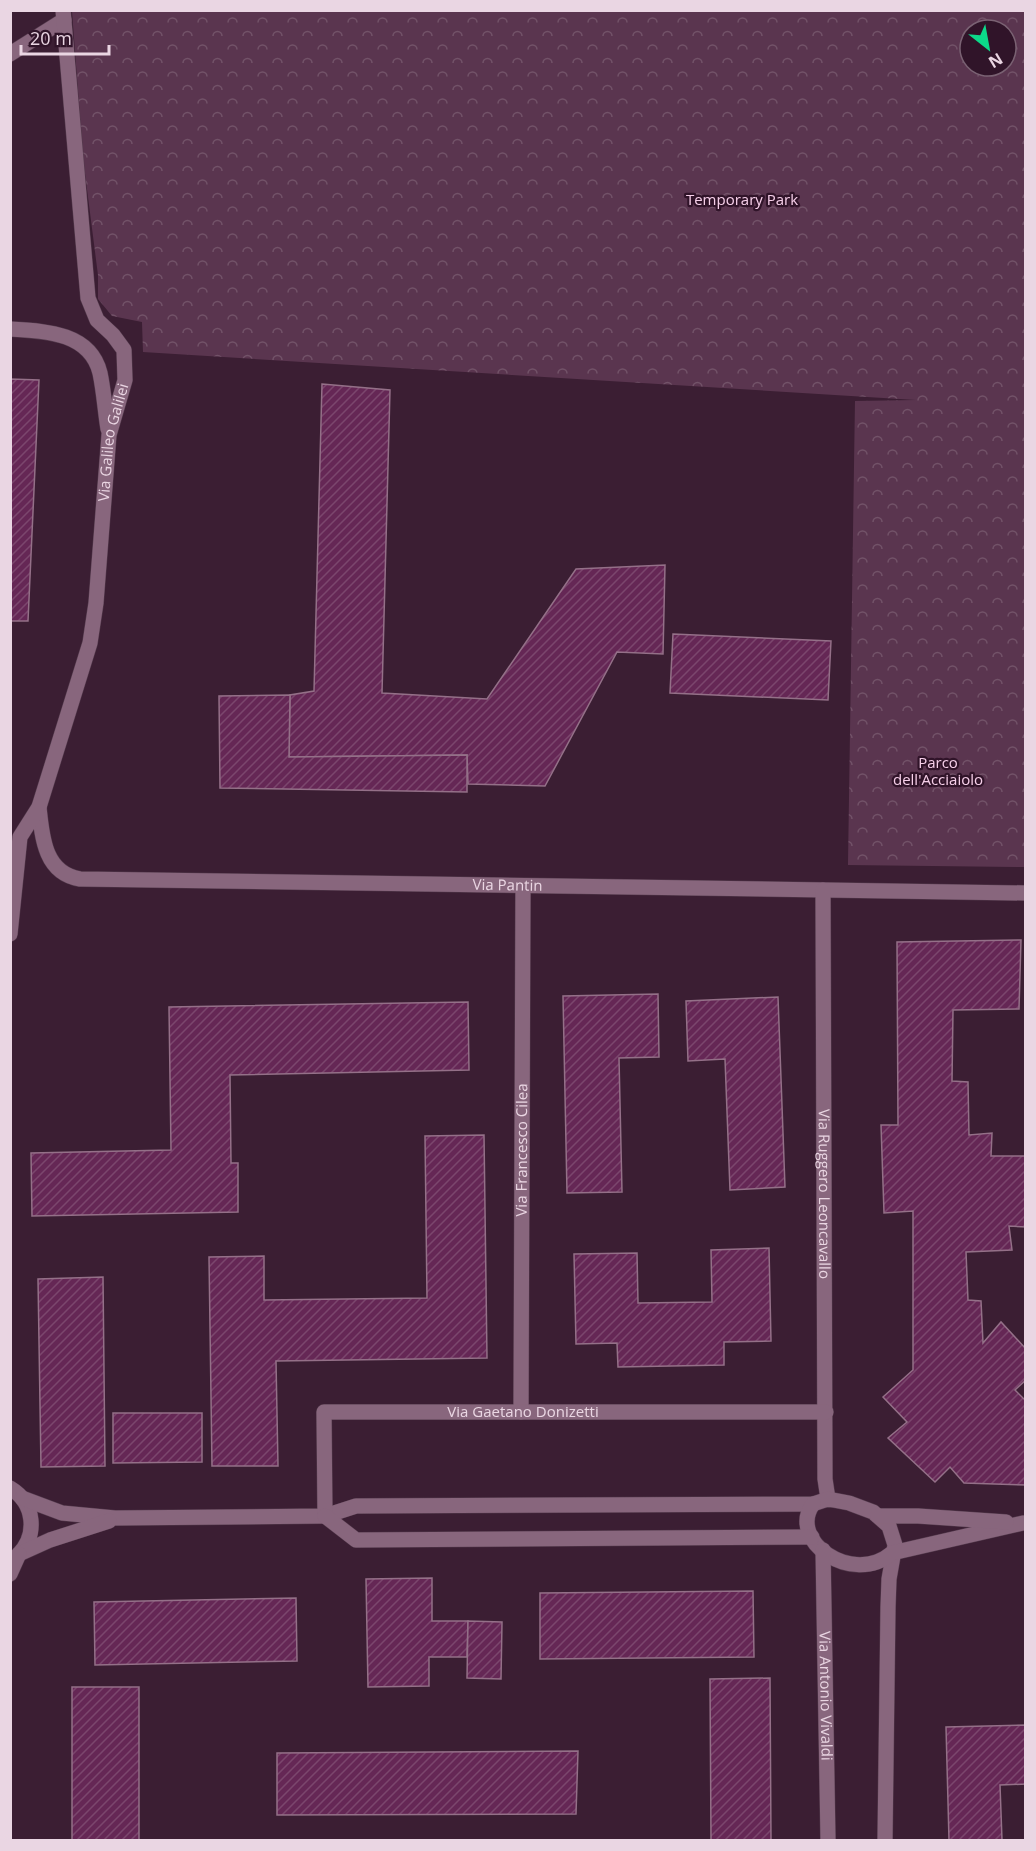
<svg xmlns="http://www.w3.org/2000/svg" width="1036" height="1851" font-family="'Open Sans',sans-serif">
<defs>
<pattern id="park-crowns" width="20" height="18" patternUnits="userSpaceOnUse" patternTransform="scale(1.5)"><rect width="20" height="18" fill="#5a354f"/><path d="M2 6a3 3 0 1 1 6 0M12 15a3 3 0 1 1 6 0" fill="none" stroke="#725268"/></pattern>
<pattern id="building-hatch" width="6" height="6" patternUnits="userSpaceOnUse" patternTransform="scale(1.5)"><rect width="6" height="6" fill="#652755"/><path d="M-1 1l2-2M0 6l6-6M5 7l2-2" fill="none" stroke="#7b466d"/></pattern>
</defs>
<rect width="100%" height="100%" fill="#3b1e33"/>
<path fill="url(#park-crowns)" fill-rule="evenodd" d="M 72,11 L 1025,11 L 1025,867 L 848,865 L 855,401 L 916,400 L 143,352 L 142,322 L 112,316 L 98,299 L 98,275 L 83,158 ZM 970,30 L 1006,30 L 1006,66 L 970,66 Z"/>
<g fill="url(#building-hatch)" stroke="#947088" stroke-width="1.5">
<polygon points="10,379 39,380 28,621 10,621"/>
<polygon points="322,384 390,390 382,693 487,699 576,569 665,565 663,654 617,652 545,786 468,784 467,755 289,757 290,695 314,691"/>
<polygon points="673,634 831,641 828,700 670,693"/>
<polygon points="290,695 289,757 467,755 467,792 220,788 219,696"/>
<polygon points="1021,940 1019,1009 953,1010 952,1081 968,1082 969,1135 992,1133 991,1156 1026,1156 1026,1227 1009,1226 1012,1250 966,1252 968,1300 981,1301 983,1343 1001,1322 1026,1349 1026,1380 1015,1390 1026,1401 1026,1485 964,1483 950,1467 935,1482 888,1438 907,1422 883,1397 913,1370 913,1211 884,1213 881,1125 898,1125 897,942"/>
<polygon points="658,994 659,1057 619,1058 622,1192 567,1193 563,996"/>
<polygon points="778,997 785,1187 730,1190 725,1059 688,1061 686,1001"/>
<polygon points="468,1002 469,1070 230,1075 231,1163 238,1163 238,1212 32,1216 31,1153 171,1150 169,1007"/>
<polygon points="484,1135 487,1358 276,1361 278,1466 212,1466 209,1257 264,1256 264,1300 427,1298 425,1136"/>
<polygon points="769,1248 771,1341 724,1342 724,1365 618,1367 617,1343 576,1344 574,1254 637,1253 638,1303 712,1302 711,1250"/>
<polygon points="103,1277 105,1466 41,1467 38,1279"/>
<polygon points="113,1413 202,1413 202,1462 113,1463"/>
<polygon points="432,1578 432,1621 468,1621 467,1657 429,1657 429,1686 368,1687 366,1579"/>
<polygon points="753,1591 754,1657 540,1659 540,1593"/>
<polygon points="296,1598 297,1661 95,1665 94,1602"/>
<polygon points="468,1621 502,1622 501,1679 467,1678"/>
<polygon points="770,1678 771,1840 711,1840 710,1679"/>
<rect x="72" y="1687" width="67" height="153"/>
<polygon points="1026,1725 1026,1784 1000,1785 1002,1840 949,1840 946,1727"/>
<polygon points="578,1751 576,1814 277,1815 277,1753"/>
</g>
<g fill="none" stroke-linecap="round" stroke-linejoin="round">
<g stroke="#553c4e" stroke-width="16">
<g id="minor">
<polyline points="10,54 64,20"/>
<path d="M 10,329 C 44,331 90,332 100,373 C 104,392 105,411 108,429"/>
<path id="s1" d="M 39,807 C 42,836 44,873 80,879 L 1026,893"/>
<path id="s2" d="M 823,890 L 825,1479 L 828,1499"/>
<path id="s3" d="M 10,934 L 20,837 L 39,807 L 90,643 L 96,603 L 109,435 L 125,380 L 124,350 L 113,335 L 97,320 L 88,298 L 63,10"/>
<path id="s4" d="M 521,1412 L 523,886"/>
<path d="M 10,1488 C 35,1503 38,1535 18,1555"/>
<polyline points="22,1498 62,1513 115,1518 325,1516 356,1506 813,1504 828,1499 849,1503 873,1512 889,1526 895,1545 889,1579 888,1607 885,1840"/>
<path d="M 813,1504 C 787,1540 852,1587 892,1553 L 1023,1523"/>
<path id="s5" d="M 325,1516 L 324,1412 L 826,1412"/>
<polyline points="325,1516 356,1540 812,1537"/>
<polyline points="878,1516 918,1516 1006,1522"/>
<path id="s6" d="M 823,1550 L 828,1840"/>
<polyline points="19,1554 50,1540 109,1521"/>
<polyline points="10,1574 19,1554"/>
</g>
</g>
<use href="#minor" stroke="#88667d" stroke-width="15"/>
</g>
<g text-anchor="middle" stroke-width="4.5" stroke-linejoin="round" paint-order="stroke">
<g font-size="15" fill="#f6cfe9" stroke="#301429">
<text x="742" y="205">Temporary Park</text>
<text x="938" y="768">Parco<tspan x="938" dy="17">dell'Acciaiolo</tspan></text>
</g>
<g font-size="15" fill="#ead6e3" stroke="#301429">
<text dy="5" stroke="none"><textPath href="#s3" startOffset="507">Via Galileo Galilei</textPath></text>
<text dy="5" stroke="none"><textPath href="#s1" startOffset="518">Via Pantin</textPath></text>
<text dy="5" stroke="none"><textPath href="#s4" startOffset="262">Via Francesco Cilea</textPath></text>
<text dy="5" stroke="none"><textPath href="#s2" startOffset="304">Via Ruggero Leoncavallo</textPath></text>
<text dy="5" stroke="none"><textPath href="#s5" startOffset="303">Via Gaetano Donizetti</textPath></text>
<text dy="5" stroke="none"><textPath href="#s6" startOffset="146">Via Antonio Vivaldi</textPath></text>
</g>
</g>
<rect width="1036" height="1851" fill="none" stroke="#ead6e3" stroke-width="24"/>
<g transform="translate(988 48) rotate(149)"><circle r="28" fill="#301429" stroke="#7a6273" stroke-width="1.5"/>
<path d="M0-4.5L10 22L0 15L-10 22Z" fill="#0cd98a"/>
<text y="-9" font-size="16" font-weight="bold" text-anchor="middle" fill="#ead6e3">N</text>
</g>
<path d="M21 45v9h88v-9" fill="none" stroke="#ead6e3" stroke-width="3"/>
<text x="30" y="45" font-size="18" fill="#ead6e3" stroke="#301429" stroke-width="4.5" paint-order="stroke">20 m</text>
</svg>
